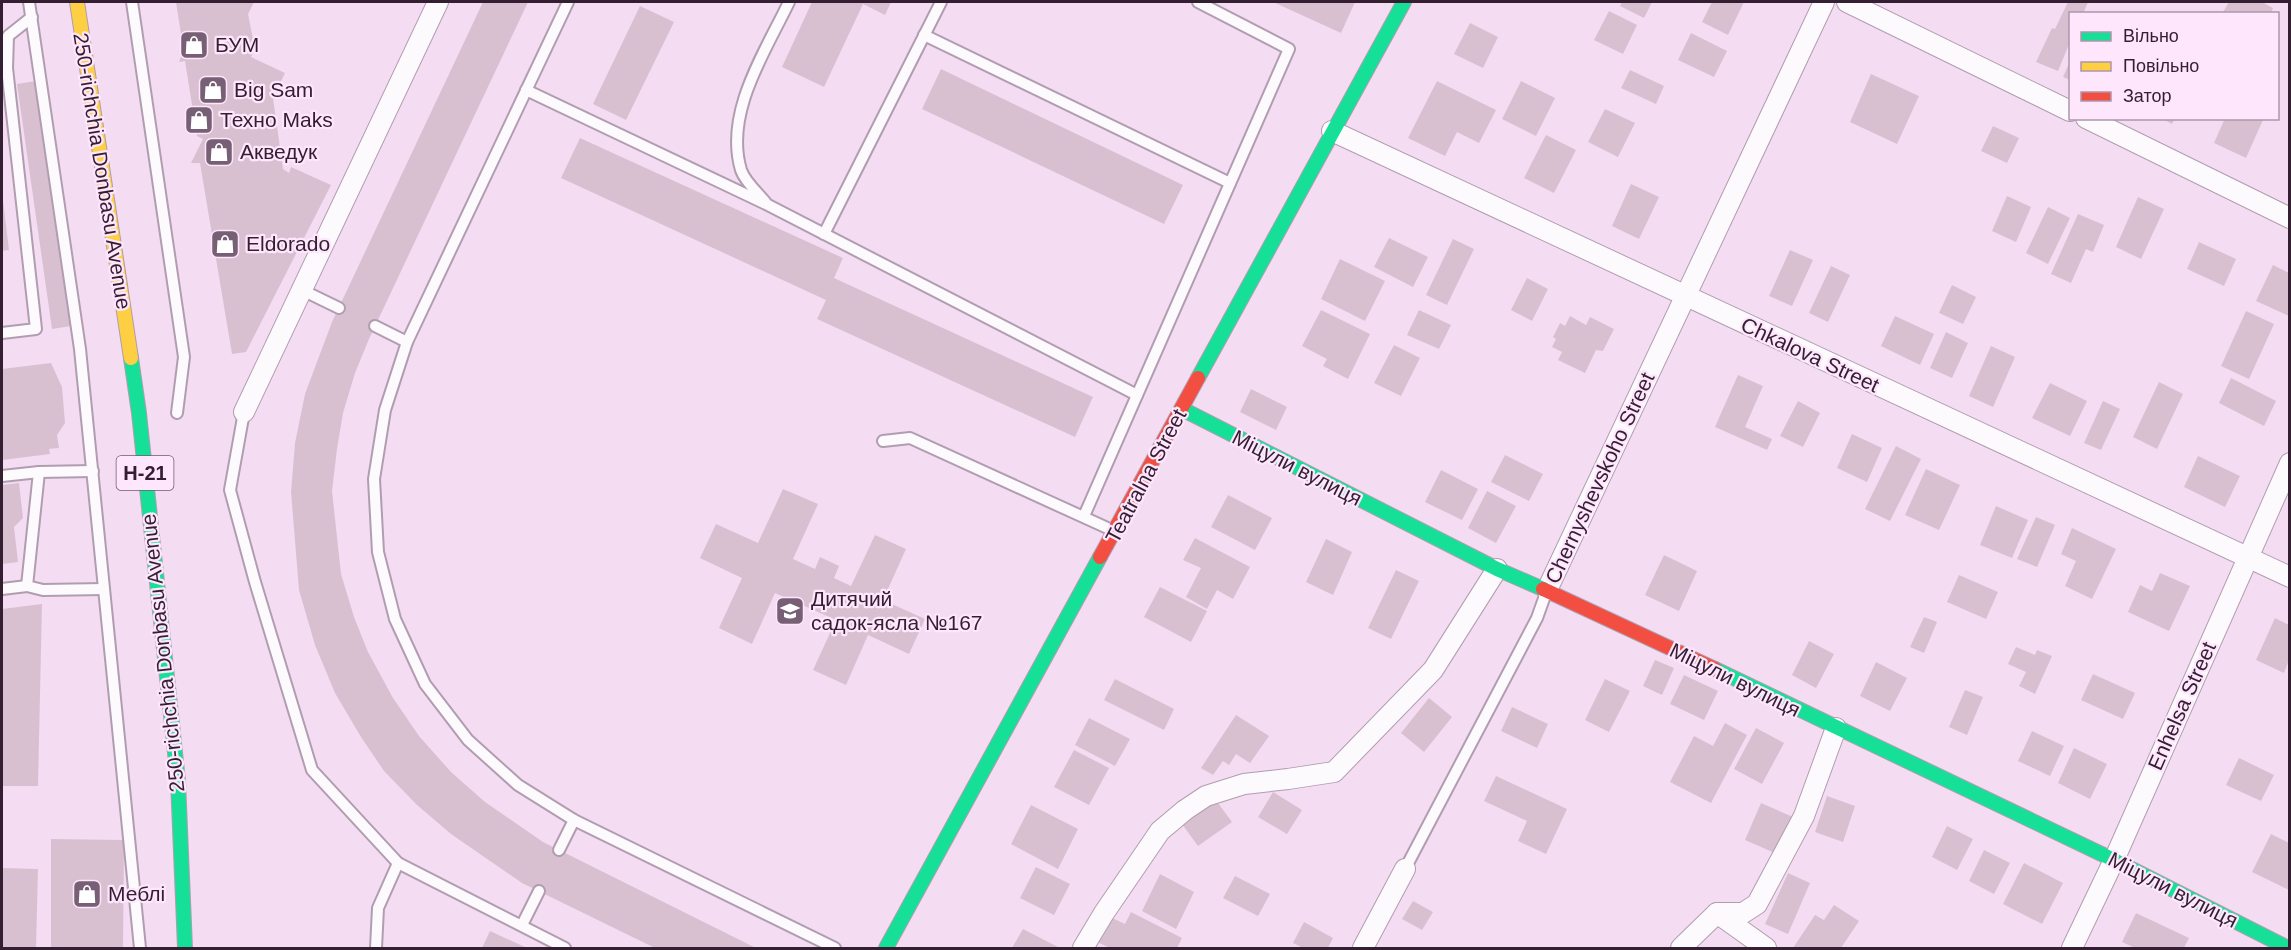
<svg xmlns="http://www.w3.org/2000/svg" width="2291" height="950" font-family="Arial,sans-serif">
<rect width="100%" height="100%" fill="#f4dcf3"/>
<g fill="#d9c0d1">
<polygon points="176,2 254,2 248,14 255,49 251,57 285,73 273,98 283,169 289,173 291,167 331,185 246,352 232,354 200,163 191,163 203,139 197,136 185,61 179,62 189,37 181,34"/>
<polygon points="483,2 528,2 369,339 355,373 343,413 337,449 332,491 341,574 354,617 368,652 393,698 419,736 451,772 485,802 543,842 756,948 655,948 522,883 451,834 417,805 384,771 361,737 335,693 315,645 299,590 291,492 295,443 305,394 332,322"/>
<polygon points="812,2 891,2 885,15 863,4 824,87 782,67"/>
<polygon points="1273,2 1355,2 1341,33"/>
<polygon points="1622,2 1652,2 1644,18 1620,6"/>
<polygon points="1712,2 1744,2 1728,35 1702,22"/>
<polygon points="2068,2 2088,2 2083,14 2070,14 2070,42 2058,71 2036,62 2052,28 2055,29"/>
<polygon points="2229,2 2262,2 2273,8 2271,14 2226,14 2223,12"/>
<polygon points="640,6 674,22 626,120 593,104"/>
<polygon points="1609,11 1637,25 1623,54 1594,40"/>
<polygon points="1470,23 1498,37 1483,68 1454,54"/>
<polygon points="1691,33 1727,51 1714,77 1678,60"/>
<polygon points="2070,61 2070,80 2063,77"/>
<polygon points="941,69 1183,185 1164,224 922,109"/>
<polygon points="1630,70 1664,86 1656,104 1621,88"/>
<polygon points="1871,74 1919,96 1897,144 1850,122"/>
<polygon points="36,81 71,326 52,329 17,84"/>
<polygon points="1437,81 1496,110 1479,143 1457,132 1445,156 1408,138"/>
<polygon points="1521,81 1555,98 1536,136 1502,119"/>
<polygon points="1605,109 1635,123 1618,157 1588,142"/>
<polygon points="2161,118 2175,118 2172,124"/>
<polygon points="2225,118 2263,120 2246,158 2214,143"/>
<polygon points="1993,126 2019,138 2007,163 1981,151"/>
<polygon points="1546,135 1576,150 1554,193 1524,178"/>
<polygon points="580,138 843,258 834,278 1093,397 1075,437 817,319 826,300 561,178"/>
<polygon points="1631,184 1659,197 1639,239 1612,226"/>
<polygon points="2,192 9,250 2,251"/>
<polygon points="2007,196 2031,207 2016,242 1992,231"/>
<polygon points="2138,197 2164,209 2141,259 2116,247"/>
<polygon points="2048,207 2070,218 2048,264 2026,253"/>
<polygon points="2078,214 2104,225 2093,252 2086,249 2071,283 2051,274"/>
<polygon points="1389,238 1428,257 1413,287 1374,267"/>
<polygon points="1453,239 1474,249 1447,305 1426,295"/>
<polygon points="2199,242 2236,259 2224,286 2187,269"/>
<polygon points="1790,250 1813,260 1792,306 1769,296"/>
<polygon points="1340,259 1385,281 1365,321 1321,299"/>
<polygon points="2273,265 2289,273 2289,316 2256,301"/>
<polygon points="1831,266 1850,275 1828,322 1809,313"/>
<polygon points="1527,278 1548,289 1532,321 1511,310"/>
<polygon points="1952,285 1976,297 1963,324 1939,313"/>
<polygon points="1321,310 1370,334 1348,379 1323,366 1327,359 1302,346"/>
<polygon points="1419,310 1451,325 1439,349 1407,335"/>
<polygon points="2246,311 2274,324 2249,379 2221,366"/>
<polygon points="1570,316 1586,325 1590,317 1614,329 1603,351 1596,350 1585,373 1558,360 1562,352 1552,347 1556,339 1553,337 1560,323 1565,326"/>
<polygon points="1895,316 1934,334 1920,365 1881,346"/>
<polygon points="1946,332 1968,343 1952,378 1930,368"/>
<polygon points="1394,345 1420,358 1401,396 1374,383"/>
<polygon points="1991,346 2015,357 1993,407 1969,396"/>
<polygon points="51,363 62,387 65,423 57,435 59,448 49,449 50,454 2,460 2,369"/>
<polygon points="1738,375 1763,386 1745,427 1772,439 1767,450 1715,427"/>
<polygon points="2231,378 2276,401 2264,426 2219,403"/>
<polygon points="2159,382 2183,394 2157,449 2133,437"/>
<polygon points="2050,383 2087,401 2070,436 2032,418"/>
<polygon points="1251,389 1287,407 1276,430 1240,412"/>
<polygon points="1798,401 1820,413 1803,447 1780,436"/>
<polygon points="2103,401 2120,409 2101,450 2084,443"/>
<polygon points="1852,434 1882,448 1867,482 1837,468"/>
<polygon points="1896,446 1921,459 1890,521 1865,509"/>
<polygon points="1505,455 1543,474 1529,501 1491,482"/>
<polygon points="2198,456 2240,476 2225,507 2184,487"/>
<polygon points="1926,469 1960,485 1939,530 1905,515"/>
<polygon points="1441,470 1478,489 1462,520 1425,502"/>
<polygon points="19,483 23,518 14,527 18,562 2,564 2,485"/>
<polygon points="783,489 818,504 793,559 815,569 820,557 839,566 834,578 851,586 875,535 906,549 883,600 925,619 909,654 868,635 846,685 813,670 836,620 775,593 752,644 719,628 742,578 700,558 716,524 758,543"/>
<polygon points="1487,491 1516,506 1496,543 1468,528"/>
<polygon points="1228,495 1272,518 1255,550 1211,527"/>
<polygon points="1996,506 2028,520 2012,558 1980,545"/>
<polygon points="2036,517 2055,525 2037,567 2017,559"/>
<polygon points="2072,528 2116,549 2092,599 2065,586 2076,561 2061,554"/>
<polygon points="1195,538 1250,567 1233,599 1217,590 1207,609 1186,597 1201,568 1183,560"/>
<polygon points="1326,539 1352,552 1333,595 1306,582"/>
<polygon points="1664,555 1697,571 1679,611 1645,595"/>
<polygon points="1396,570 1419,581 1391,639 1368,628"/>
<polygon points="2160,573 2190,586 2169,631 2128,612 2140,585 2152,591"/>
<polygon points="1959,575 1998,592 1986,619 1947,602"/>
<polygon points="1160,587 1207,611 1191,642 1144,617"/>
<polygon points="42,604 38,786 2,786 2,609"/>
<polygon points="1924,617 1937,622 1924,653 1910,647"/>
<polygon points="2275,618 2289,625 2289,660 2284,673 2256,660"/>
<polygon points="1809,641 1834,654 1816,688 1792,675"/>
<polygon points="2016,647 2035,655 2037,650 2052,656 2035,694 2019,686 2026,672 2008,664"/>
<polygon points="1655,660 1674,668 1662,695 1643,686"/>
<polygon points="1876,662 1907,678 1890,711 1860,696"/>
<polygon points="2093,674 2135,693 2123,719 2081,700"/>
<polygon points="1684,675 1718,691 1704,720 1670,704"/>
<polygon points="1115,679 1174,709 1164,730 1104,700"/>
<polygon points="1605,679 1630,691 1609,732 1585,720"/>
<polygon points="1965,690 1983,697 1967,735 1949,727"/>
<polygon points="1429,698 1452,717 1424,752 1401,733"/>
<polygon points="1512,707 1548,724 1537,748 1501,731"/>
<polygon points="1236,715 1269,736 1250,763 1236,754 1229,765 1223,761 1213,775 1201,768"/>
<polygon points="1089,718 1130,739 1115,766 1075,745"/>
<polygon points="1725,723 1747,735 1711,803 1670,782 1694,736 1713,746"/>
<polygon points="1756,728 1784,743 1762,784 1734,769"/>
<polygon points="2032,731 2064,746 2050,776 2018,761"/>
<polygon points="2074,748 2107,764 2090,799 2058,783"/>
<polygon points="1074,750 1109,768 1089,805 1054,787"/>
<polygon points="2239,758 2274,775 2261,801 2226,785"/>
<polygon points="1496,776 1567,809 1546,854 1518,841 1527,821 1484,801"/>
<polygon points="1273,792 1302,810 1287,834 1258,817"/>
<polygon points="1827,796 1855,806 1843,842 1815,832"/>
<polygon points="1215,799 1232,822 1198,846 1182,824"/>
<polygon points="1761,803 1793,817 1777,854 1745,840"/>
<polygon points="1031,805 1078,829 1058,869 1011,844"/>
<polygon points="1947,826 1973,839 1957,870 1932,857"/>
<polygon points="2271,834 2289,843 2289,890 2252,872"/>
<polygon points="51,839 124,840 123,948 51,948"/>
<polygon points="1984,850 2010,863 1994,894 1969,881"/>
<polygon points="2024,863 2063,883 2042,924 2003,904"/>
<polygon points="1036,867 1070,884 1054,915 1020,898"/>
<polygon points="2,868 38,869 36,948 2,948"/>
<polygon points="1788,873 1810,883 1788,934 1765,924"/>
<polygon points="1160,874 1194,892 1176,929 1142,911"/>
<polygon points="1235,876 1270,894 1258,916 1223,898"/>
<polygon points="1413,901 1433,912 1422,930 1402,919"/>
<polygon points="1834,905 1859,921 1841,948 1793,948 1815,915 1824,920"/>
<polygon points="1131,912 1182,938 1177,948 1110,948 1095,941 1108,916 1125,924"/>
<polygon points="2136,913 2189,938 2184,948 2135,948 2122,942"/>
<polygon points="1304,922 1333,938 1328,948 1303,948 1293,943"/>
<polygon points="1023,929 1058,947 1057,948 1012,948"/>
<polygon points="490,931 527,948 482,948"/>
</g>
<g fill="none" stroke-linecap="round" stroke-linejoin="round">
<g stroke="#b19db0" stroke-width="14">
<g id="lane">
<polyline points="29,2 80,349 140,948"/>
<polyline points="132,2 184,357 177,413"/>
<polyline points="568,2 407,342 385,410 374,479 378,552 395,619 425,684 468,740 518,785 574,820 835,948"/>
<polyline points="924,35 1230,183"/>
<polyline points="526,90 768,205 1137,395"/>
<path d="M 766,203 C 759,194 745,182 741,170 C 724,113 765,52 789,2"/>
<polyline points="824,234 941,2"/>
<polyline points="302,290 339,308"/>
<polyline points="375,326 407,342"/>
<polyline points="2,333 36,329 7,68 8,36 32,17"/>
<polyline points="244,412 230,490 255,582 312,770 398,863 565,948"/>
<polyline points="883,441 910,438 1114,531"/>
<polyline points="39,472 93,471"/>
<polyline points="2,476 39,472 27,586 2,589"/>
<polyline points="1084,516 1289,49 1198,2"/>
<polyline points="27,586 43,590 104,589"/>
<polyline points="559,850 574,820"/>
<polyline points="1405,869 1537,618 1547,590"/>
<polyline points="522,925 539,891"/>
<polyline points="376,948 378,908 398,863"/>
</g>
</g>
<g stroke="#b19db0" stroke-width="22">
<g id="street">
<polyline points="1847,2 2070,111"/>
<polyline points="2086,118 2290,218"/>
<polyline points="1332,131 2290,577"/>
<polyline points="244,412 438,2"/>
<polyline points="1547,590 1824,2"/>
<polyline points="1717,913 1766,948"/>
<polyline points="1083,948 1104,913 1160,831 1185,810 1206,796 1244,784 1288,779 1334,772 1433,670 1497,569"/>
<polyline points="1363,948 1405,869"/>
<polyline points="1681,948 1717,913 1743,913 1757,904 1804,816 1836,728"/>
<polyline points="2072,948 2114,860 2290,463"/>
</g>
</g>
<g stroke="#b19db0" stroke-width="16">
<g id="fast">
<polyline points="131,358 139,413 178,781 185,948"/>
<polyline points="1198,378 1404,2"/>
<polyline points="1182,409 1497,569 1543,589"/>
<polyline points="1715,669 2114,860 2288,948"/>
<polyline points="886,948 1100,557"/>
</g>
</g>
<g stroke="#b19db0" stroke-width="16">
<polyline id="slow" points="77,2 131,358"/>
</g>
<g stroke="#b19db0" stroke-width="16">
<g id="jam">
<polyline points="1100,557 1198,378"/>
<polyline points="1543,589 1715,669"/>
</g>
</g>
<use href="#lane" stroke="#fdfafd" stroke-width="10"/>
<use href="#street" stroke="#fdfafd" stroke-width="20"/>
<use href="#fast" stroke="#16e098" stroke-width="14"/>
<use href="#slow" stroke="#ffcf43" stroke-width="14"/>
<use href="#jam" stroke="#f24e42" stroke-width="14"/>
</g>
<defs>
<g id="shop-square" transform="scale(1.5)"><rect x="-9" y="-9" width="18" height="18" rx="4" fill="#776076" stroke="#fee7fc"/><path d="M-5-2.5h2.3a2.7 3.5 0 0 1 5.4 0H5L5.5 6h-11ZM-1.5-2.5h3a1.5 2.3 0 0 0-3 0Z" fill="#fff"/></g>
<g id="school-square" transform="scale(1.5)"><rect x="-9" y="-9" width="18" height="18" rx="4" fill="#776076" stroke="#fee7fc"/><path d="M0-5L7-2L0 1L-7-2ZM-4 1L0 2.5L4 1V4Q0 6-4 4Z" fill="#fff"/></g>
</defs>
<g fill-rule="evenodd">
<use href="#shop-square" x="194" y="45"/>
<use href="#shop-square" x="213" y="90"/>
<use href="#shop-square" x="199" y="120"/>
<use href="#shop-square" x="219" y="152"/>
<use href="#shop-square" x="225" y="244"/>
<use href="#school-square" x="790" y="611"/>
<use href="#shop-square" x="87" y="894"/>
</g>
<g text-anchor="middle" stroke-width="4.5" stroke-linejoin="round" paint-order="stroke">
<rect fill="#fee7fc" stroke="#715a6f" stroke-width="1.5" x="116.5" y="456" width="57" height="34" rx="4.5"/>
<g font-size="20" font-weight="bold" fill="#341e32">
<text x="145" y="480">Н-21</text>
</g>
<g font-size="21" fill="#341e32" stroke="#fee7fc" text-anchor="start">
<text x="215" y="52">БУМ</text>
<text x="234" y="97">Big Sam</text>
<text x="220" y="127">Техно Maks</text>
<text x="240" y="159">Акведук</text>
<text x="246" y="251">Eldorado</text>
<text x="811" y="606">Дитячий<tspan x="811" dy="24">садок-ясла №167</tspan></text>
<text x="108" y="901">Меблі</text>
</g>
<g font-size="21" fill="#341e32" stroke="#fee7fc">
<text transform="translate(102 171) rotate(81)" y="7">250-richchia Donbasu Avenue</text>
<text transform="translate(1810 355) rotate(25)" y="7">Chkalova Street</text>
<text transform="translate(1297 468) rotate(27)" y="7">Міцули вулиця</text>
<text transform="translate(1146 476) rotate(-62)" y="7">Teatralna Street</text>
<text transform="translate(1600 478) rotate(-65)" y="7">Chernyshevskoho Street</text>
<text transform="translate(163 653) rotate(-96)" y="7">250-richchia Donbasu Avenue</text>
<text transform="translate(1735 680) rotate(26)" y="7">Міцули вулиця</text>
<text transform="translate(2182 706) rotate(-66)" y="7">Enhelsa Street</text>
<text transform="translate(2173 890) rotate(27)" y="7">Міцули вулиця</text>
</g>
</g>
<rect width="2291" height="950" fill="none" stroke="#341e32" stroke-width="6"/>
<rect x="2069" y="12" width="210" height="108" fill="#fee7fc" stroke="#ad97ab" stroke-width="1.5"/>
<rect x="2081" y="32" width="30" height="9" fill="#16e098" stroke="#ad97ab" stroke-width="1.5"/>
<text x="2123" y="42" font-size="18" fill="#341e32">Вільно</text>
<rect x="2081" y="62" width="30" height="9" fill="#ffcf43" stroke="#ad97ab" stroke-width="1.5"/>
<text x="2123" y="72" font-size="18" fill="#341e32">Повільно</text>
<rect x="2081" y="92" width="30" height="9" fill="#f24e42" stroke="#ad97ab" stroke-width="1.5"/>
<text x="2123" y="102" font-size="18" fill="#341e32">Затор</text>
</svg>
